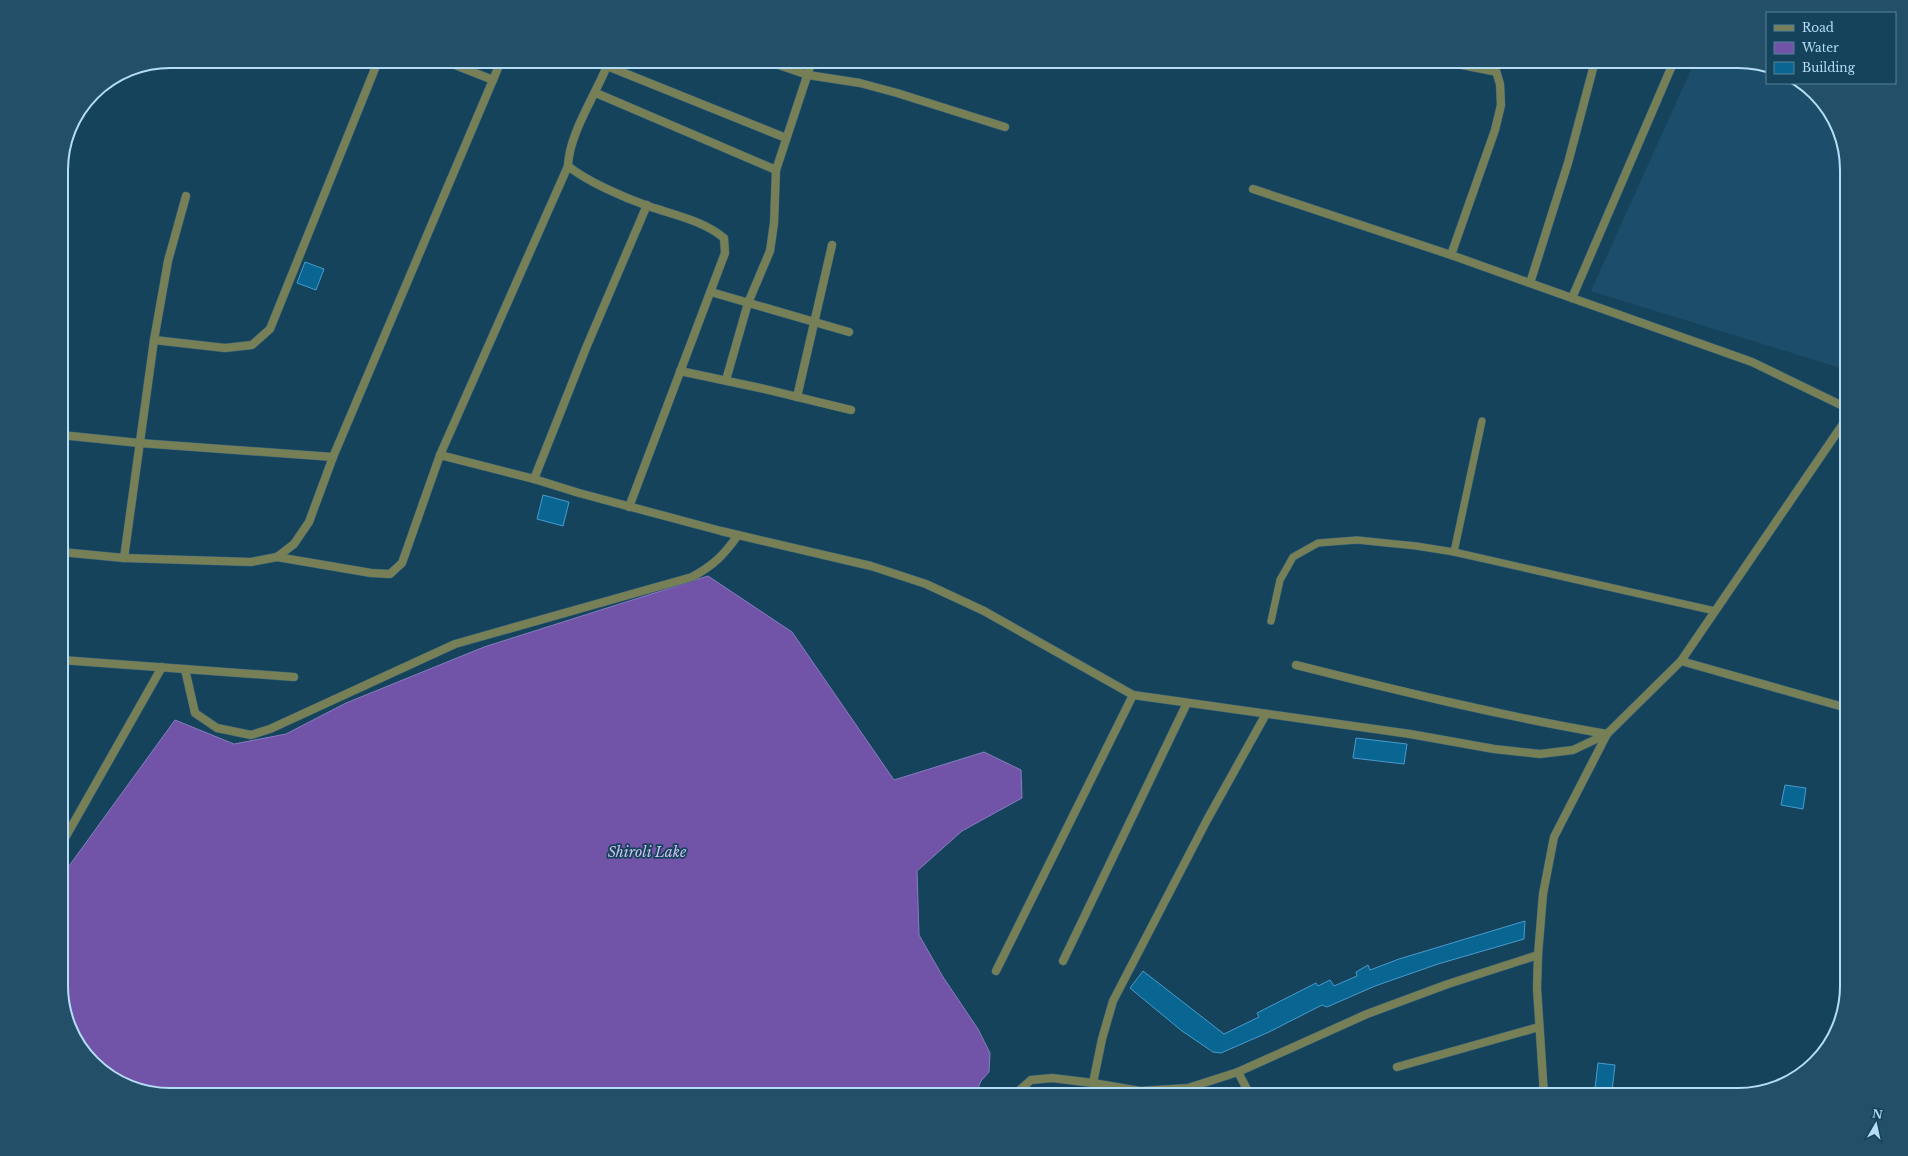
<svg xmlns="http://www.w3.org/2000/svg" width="1908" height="1156" font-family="'Libre Baskerville',serif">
<rect width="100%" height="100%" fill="#16435c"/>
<polygon fill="#1c4e6b" points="1695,61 1738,61 1767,69 1767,83 1800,83 1832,115 1847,163 1847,370 1591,291"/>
<polygon fill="#7154a8" stroke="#867dc0" points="708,576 792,632 894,780 984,752 1021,770 1022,798 962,831 917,871 919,935 943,977 978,1029 990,1053 989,1072 981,1081 975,1095 170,1095 115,1080 76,1041 61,993 61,877 175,720 234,744 286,734 346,703 484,647"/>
<g fill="#096692" stroke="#489bcc">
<polygon points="305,262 324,269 316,290 297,283"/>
<polygon points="543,495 569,502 563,526 537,519"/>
<polygon points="1356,738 1407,744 1404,764 1353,758"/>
<polygon points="1785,785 1806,788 1803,809 1781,805"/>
<polygon points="1525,921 1524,939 1438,964 1375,986 1327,1007 1322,1005 1269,1032 1221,1053 1213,1052 1182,1031 1130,988 1143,971 1224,1034 1259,1017 1257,1013 1316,983 1318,986 1330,980 1334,986 1357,976 1356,972 1368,965 1370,970 1399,959"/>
<polygon points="1598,1063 1615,1065 1612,1091 1595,1088"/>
</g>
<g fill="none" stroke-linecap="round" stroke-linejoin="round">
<g stroke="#36627b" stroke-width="8">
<g id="service">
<polyline points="1439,61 1495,72"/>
<polyline points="1454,552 1482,421"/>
<polyline points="1271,621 1280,580 1293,557 1318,543 1357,540 1416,546 1454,552 1715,611"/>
</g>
</g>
<g stroke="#36627b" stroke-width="9">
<g id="minor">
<polyline points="445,61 493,80"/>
<path d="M 609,61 C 597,93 569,133 568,166 C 586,181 625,198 648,206 C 674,215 702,220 724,238 L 725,253 L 629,507"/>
<polyline points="767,61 808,75 860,83 897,93 1005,127"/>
<polyline points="607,66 786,138"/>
<polyline points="596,93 776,170"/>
<polyline points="1253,189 1451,255 1752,362 1847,408"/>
<polyline points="1451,255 1495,130 1501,105 1500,84 1493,61"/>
<polyline points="1530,283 1568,163 1595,61"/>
<polyline points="711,292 849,332"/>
<polyline points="1572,298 1674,61"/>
<polyline points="154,340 225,348 252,345 270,329 378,61"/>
<polyline points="680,371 760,388 851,410"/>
<polyline points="726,380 748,303 770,251 774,223 776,170 812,61"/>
<polyline points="797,397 832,245"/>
<polyline points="61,435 139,443 333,457"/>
<polyline points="440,455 534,479 579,493 721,531 871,566 926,584 984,611 1133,695 1410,734 1494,749 1540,754 1573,750 1607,734 1681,661 1847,418"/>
<polyline points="534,479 586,348 647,205"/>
<polyline points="277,557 371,573 390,574 402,563 440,455 568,166"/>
<polyline points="124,558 154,340 168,261 186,196"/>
<polyline points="61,660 294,677"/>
<polyline points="1681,661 1847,708"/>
<path d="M 1296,665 C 1399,691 1502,716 1607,734 L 1554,837 L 1543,894 L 1538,955 L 1537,988 L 1544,1095"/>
<path d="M 185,669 L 195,713 L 217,728 L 251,735 L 270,729 L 455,644 L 692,577 C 714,565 724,555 738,535"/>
<polyline points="61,845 162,667"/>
<polyline points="1063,961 1187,703"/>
<polyline points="996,971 1133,695"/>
<polyline points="1397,1067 1539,1027"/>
<polyline points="1238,1072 1250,1095"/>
<polyline points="1093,1083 1102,1039 1113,1001 1207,820 1266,714"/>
<polyline points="1014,1095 1031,1080 1052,1078 1093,1083 1140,1091 1188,1088 1238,1072 1367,1014 1448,984 1538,955"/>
</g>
</g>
<g stroke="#36627b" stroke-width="9">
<polyline id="tertiary" points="61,552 124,558 219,561 251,562 277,557 294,544 309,522 333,457 501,61"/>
</g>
<use href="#service" stroke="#777f57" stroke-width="7"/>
<use href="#minor" stroke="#777f57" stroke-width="8"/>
<use href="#tertiary" stroke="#777f57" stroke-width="8"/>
</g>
<g text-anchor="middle" stroke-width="3.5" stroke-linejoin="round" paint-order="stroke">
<g font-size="14" font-style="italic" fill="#cec1ef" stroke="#16435c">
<text x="647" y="857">Shiroli Lake</text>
</g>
</g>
<path d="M0 0H1908V1156H0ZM170 68H1738A102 102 0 0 1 1840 170V986A102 102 0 0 1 1738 1088H170A102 102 0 0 1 68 986V170A102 102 0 0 1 170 68Z" fill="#234f68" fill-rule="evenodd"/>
<path fill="none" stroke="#b6ddf7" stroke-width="2" d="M170 68H1738A102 102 0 0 1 1840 170V986A102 102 0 0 1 1738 1088H170A102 102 0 0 1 68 986V170A102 102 0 0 1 170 68Z"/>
<rect x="1766" y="12" width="130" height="72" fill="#16435c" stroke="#56819a"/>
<rect x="1774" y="25" width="20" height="6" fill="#777f57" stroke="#56819a"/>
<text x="1802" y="32" font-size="12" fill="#b6ddf7">Road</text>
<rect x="1774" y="42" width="20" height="12" fill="#7154a8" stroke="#56819a"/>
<text x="1802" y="52" font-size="12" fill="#b6ddf7">Water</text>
<rect x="1774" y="62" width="20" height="12" fill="#096692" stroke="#56819a"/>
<text x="1802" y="72" font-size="12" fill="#b6ddf7">Building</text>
<g transform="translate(1876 1124) rotate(9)" stroke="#16435c" stroke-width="3" paint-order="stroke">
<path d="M0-3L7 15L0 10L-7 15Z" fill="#b6ddf7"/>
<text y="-6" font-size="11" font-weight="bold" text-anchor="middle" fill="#b6ddf7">N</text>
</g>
</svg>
